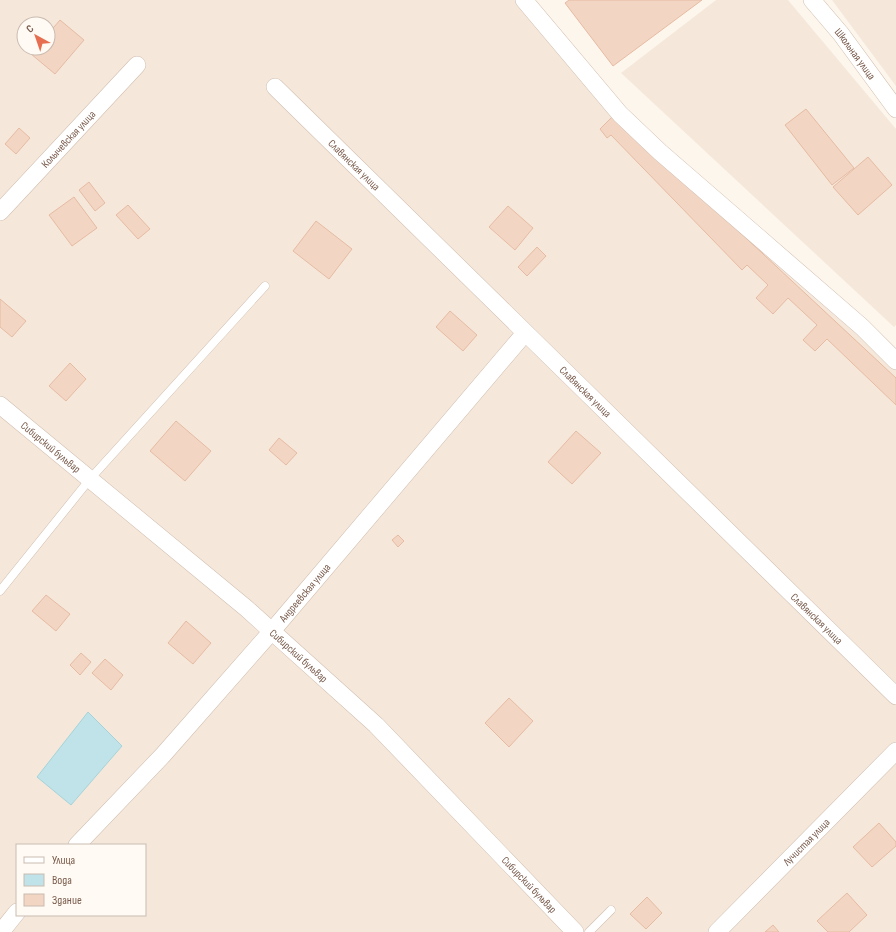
<svg xmlns="http://www.w3.org/2000/svg" width="896" height="932" font-family="'Sofia Sans Condensed',sans-serif">
<rect width="100%" height="100%" fill="#fdf6ec"/>
<g fill="#f5e8da" fill-rule="evenodd">
<path d="M 0,0 L 517,0 L 549,36 L 896,369 L 896,932 L 0,932 ZM 24,24 L 48,24 L 48,48 L 24,48 ZM 17,845 L 145,845 L 145,915 L 17,915 Z"/>
<polygon points="716,0 788,0 896,129 896,325 894,327 621,73"/>
<polygon points="832,0 896,0 896,86"/>
</g>
<polygon fill="#bfe3e8" stroke="#a5d3da" points="88,712 122,746 71,805 37,777"/>
<g fill="#f3d5c3" stroke="#e6bba3">
<polygon points="569,0 702,0 613,66 565,3"/>
<polygon points="60,20 84,40 55,74 31,54 36,48 48,48 48,34"/>
<polygon points="806,109 854,168 832,185 785,125"/>
<polygon points="614,115 896,378 896,405 827,339 815,351 803,340 817,325 788,298 773,314 756,298 768,285 747,265 742,270 611,135 607,138 600,129"/>
<polygon points="19,128 30,138 16,154 5,144"/>
<polygon points="868,157 892,185 858,215 833,187"/>
<polygon points="89,182 105,203 95,211 79,190"/>
<polygon points="74,197 97,228 72,246 49,215"/>
<polygon points="128,205 150,229 138,239 116,215"/>
<polygon points="508,206 533,228 515,250 489,227"/>
<polygon points="316,221 352,249 329,279 293,251"/>
<polygon points="537,247 546,256 527,276 518,267"/>
<polygon points="0,299 26,321 12,337 0,327"/>
<polygon points="450,311 477,335 463,351 436,327"/>
<polygon points="70,363 86,379 66,401 49,386"/>
<polygon points="176,421 211,451 185,481 150,451"/>
<polygon points="576,431 601,453 572,484 548,462"/>
<polygon points="279,438 297,453 286,465 269,450"/>
<polygon points="398,535 404,541 398,547 392,540"/>
<polygon points="46,595 70,614 56,631 32,611"/>
<polygon points="186,621 211,643 193,664 168,643"/>
<polygon points="81,653 91,662 80,675 70,665"/>
<polygon points="105,659 123,675 111,690 92,673"/>
<polygon points="509,698 533,721 509,747 485,723"/>
<polygon points="879,823 896,842 896,846 872,867 853,847"/>
<polygon points="847,893 867,915 849,932 828,932 817,921"/>
<polygon points="647,897 662,913 646,929 630,914"/>
<polygon points="773,925 779,932 765,932"/>
</g>
<g fill="none" stroke-linecap="round" stroke-linejoin="round">
<g stroke="#d1beb0" stroke-width="9">
<g id="service">
<polyline points="0,591 90,479 265,286"/>
<polyline points="589,932 611,910"/>
</g>
</g>
<g stroke="#d1beb0" stroke-width="18">
<g id="minor">
<polyline points="524,0 620,114 660,152 862,327 896,361"/>
<path id="s1" d="M 812,0 L 841,34 L 896,109"/>
<path id="s2" d="M 275,87 L 896,696"/>
<path id="s3" d="M 0,212 L 137,65"/>
<path id="s4" d="M 0,405 L 246,608 L 376,725 L 575,932"/>
<path id="s5" d="M 77,845 L 163,755 L 272,631 L 525,333"/>
<polyline points="1,932 17,912"/>
<path id="s6" d="M 717,932 L 896,751"/>
</g>
</g>
<use href="#service" stroke="#fff" stroke-width="8"/>
<use href="#minor" stroke="#fff" stroke-width="17"/>
</g>
<g text-anchor="middle" stroke-width="3" stroke-linejoin="round" paint-order="stroke">
<g font-size="11" fill="#7a5c4d" stroke="#fffaf3">
<text dy="4" stroke="none"><textPath href="#s1" startOffset="69">Школьная улица</textPath></text>
<text dy="4" stroke="none"><textPath href="#s3" startOffset="100">Колычевская улица</textPath></text>
<text dy="4" stroke="none"><textPath href="#s2" startOffset="111">Славянская улица</textPath></text>
<text dy="4" stroke="none"><textPath href="#s2" startOffset="435">Славянская улица</textPath></text>
<text dy="4" stroke="none"><textPath href="#s4" startOffset="66">Сибирский бульвар</textPath></text>
<text dy="4" stroke="none"><textPath href="#s5" startOffset="340">Андреевская улица</textPath></text>
<text dy="4" stroke="none"><textPath href="#s2" startOffset="759">Славянская улица</textPath></text>
<text dy="4" stroke="none"><textPath href="#s4" startOffset="390">Сибирский бульвар</textPath></text>
<text dy="4" stroke="none"><textPath href="#s6" startOffset="127">Лучистая улица</textPath></text>
<text dy="4" stroke="none"><textPath href="#s4" startOffset="715">Сибирский бульвар</textPath></text>
</g>
</g>
<rect x="16" y="844" width="130" height="72" fill="#fffaf3" stroke="#cabbb1"/>
<rect x="24" y="857" width="20" height="6" fill="#ffffff" stroke="#cabbb1"/>
<text x="52" y="864" font-size="12" fill="#7a5c4d">Улица</text>
<rect x="24" y="874" width="20" height="12" fill="#bfe3e8" stroke="#cabbb1"/>
<text x="52" y="884" font-size="12" fill="#7a5c4d">Вода</text>
<rect x="24" y="894" width="20" height="12" fill="#f3d5c3" stroke="#cabbb1"/>
<text x="52" y="904" font-size="12" fill="#7a5c4d">Здание</text>
<g transform="translate(36 36) rotate(320)"><circle r="19" fill="#fffaf3" stroke="#cabbb1"/>
<path d="M0-3L7 15L0 10L-7 15Z" fill="#e76f51"/>
<text y="-6" font-size="11" font-weight="bold" text-anchor="middle" fill="#7a5c4d">С</text>
</g>
</svg>
